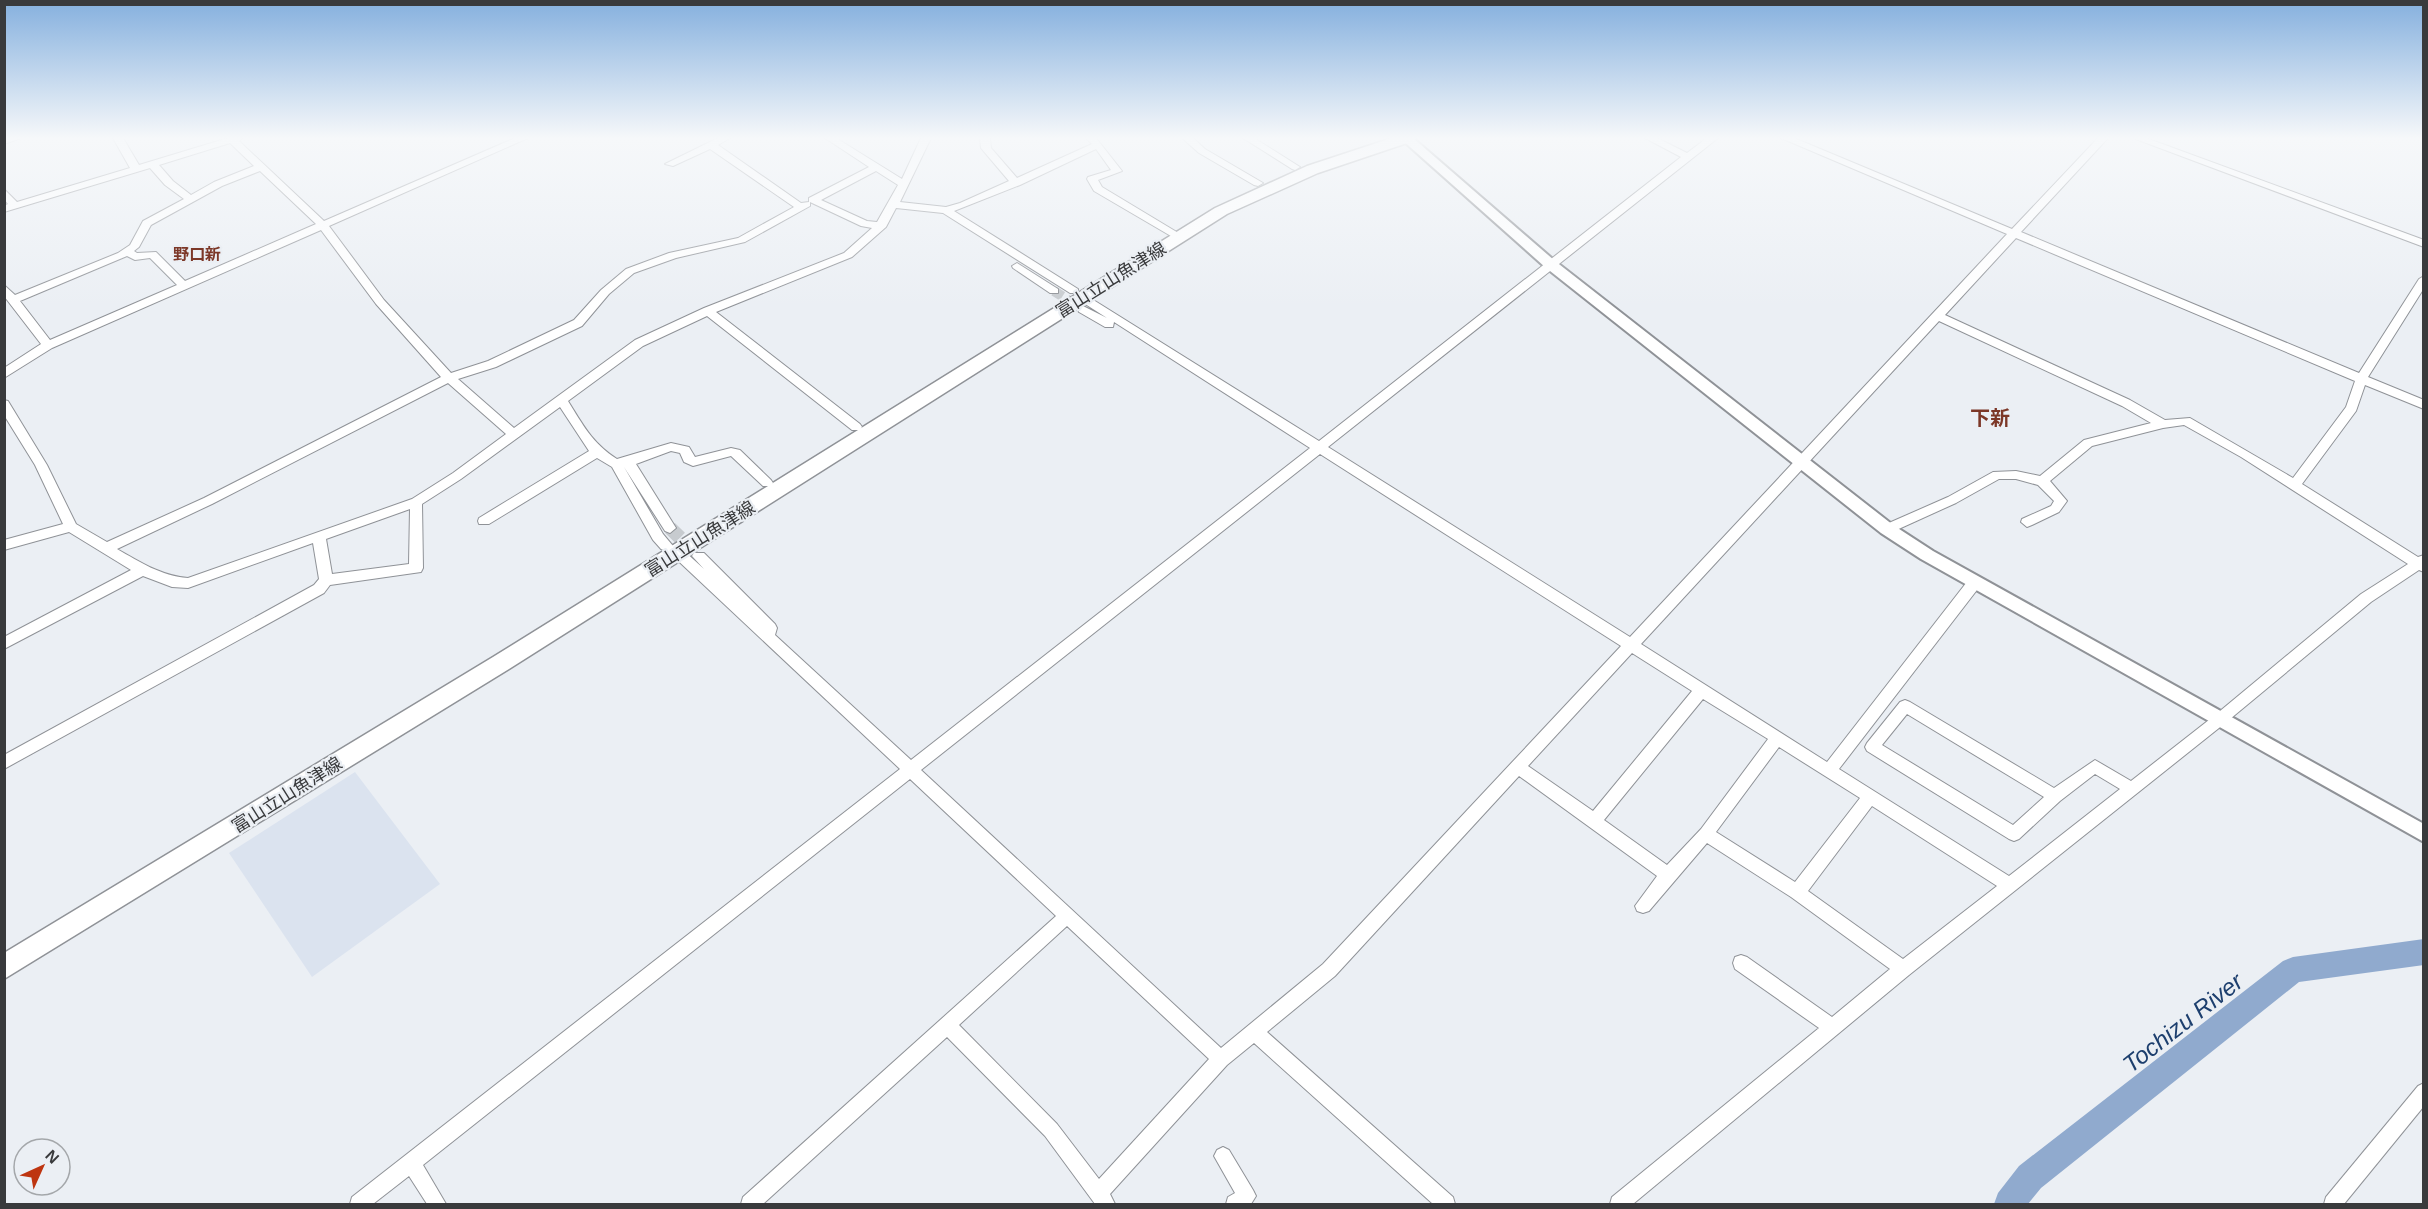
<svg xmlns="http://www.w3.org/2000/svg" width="2428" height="1209" font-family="Helvetica,'Noto Sans JP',sans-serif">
<rect width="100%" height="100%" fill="#ebeff4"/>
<polygon fill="#dbe3ef" points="355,772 440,884 312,977 229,853"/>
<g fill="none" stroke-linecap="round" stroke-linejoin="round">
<polygon fill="#90aace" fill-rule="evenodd" points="2424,939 2424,965 2299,982 2041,1188 2028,1204 1994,1204 1998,1193 2019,1166 2283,961 2293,957"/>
<polyline stroke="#c7cbcf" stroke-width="10" stroke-dasharray="10 5" stroke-linecap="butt" points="1054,291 1082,309"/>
<polyline stroke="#c7cbcf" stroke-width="14" stroke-dasharray="14 7" stroke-linecap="butt" points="670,528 699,556"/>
<g stroke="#8f9297" stroke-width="2">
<g id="minor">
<polygon points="4,138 21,138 4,144"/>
<path d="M 113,138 L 123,138 L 139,165 L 228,138 L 243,138 L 239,141 L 324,221 L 515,138 L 528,138 L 329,226 L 384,300 L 451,373 L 488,361 L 574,320 L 601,290 L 626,269 L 669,253 L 738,238 L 794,207 L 710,149 L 673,166 L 665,164 L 718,138 L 730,138 L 718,145 L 801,203 L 809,202 L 809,198 L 869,167 L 825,138 L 836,138 L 902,179 L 921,138 L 931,138 L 900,202 L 946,207 L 960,203 L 1009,181 L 981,148 L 980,138 L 990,138 L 991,148 L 1017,178 L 1092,144 L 1086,138 L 1096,138 L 1122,171 L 1098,180 L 1102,187 L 1185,237 L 1184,239 L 1176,239 L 1094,191 L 1087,179 L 1088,177 L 1111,170 L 1096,149 L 1020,185 L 954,211 L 1078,289 L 1078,293 L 1070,293 L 943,213 L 896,208 L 886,227 L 852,257 L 716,312 L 860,424 L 862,427 L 860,430 L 852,430 L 707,316 L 643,346 L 568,401 C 583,425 592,443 617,459 L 671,443 L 689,447 L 695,457 L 731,448 L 740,450 L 771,480 L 773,483 L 771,486 L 763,486 L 731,456 L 693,466 L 684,462 L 680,453 L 671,451 L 636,464 L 676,528 L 670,533 L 665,531 L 624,467 L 663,534 L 673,546 L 666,551 L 661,549 L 653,540 L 612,467 L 597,458 L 489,524 L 479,524 L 478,521 L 479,518 L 589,451 L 560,407 L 461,479 L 422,504 L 423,568 L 421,572 L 330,585 L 324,593 L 4,769 L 4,755 L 314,585 L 319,579 L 313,543 L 188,588 L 172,587 L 143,576 L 4,649 L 4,637 L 131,570 L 69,532 L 4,550 L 4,540 L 63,524 L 35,465 L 4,415 L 4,400 L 8,401 L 47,465 L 76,524 L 107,542 L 204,498 L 441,377 L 376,304 L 321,230 L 52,348 L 4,378 L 4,368 L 41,344 L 4,296 L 4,285 L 15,295 L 118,253 L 130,245 L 143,221 L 184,199 L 165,185 L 150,168 L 4,212 L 4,206 L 8,204 L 4,199 L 4,189 L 17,202 L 130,168 ZM 230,143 L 254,166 L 214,182 L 191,195 L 173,181 L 159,165 ZM 260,171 L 316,224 L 185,281 L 156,252 L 137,253 L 134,251 L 139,247 L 151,225 L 222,186 ZM 876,171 L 898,185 L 877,222 L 867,221 L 821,200 ZM 810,202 L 861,226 L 872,228 L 844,253 L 704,308 L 635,340 L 514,428 L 458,379 L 496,367 L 582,326 L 609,294 L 634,273 L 676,258 L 745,242 L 810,206 ZM 127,256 L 135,260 L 150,258 L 177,285 L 50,340 L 20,301 ZM 448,383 L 506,434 L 453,473 L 412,499 L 188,578 C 161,576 140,562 117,549 L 212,504 ZM 410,509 L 409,564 L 332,574 L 326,539 Z"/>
<polygon points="1182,138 1193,138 1205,149 1263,183 1258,186 1254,185 1199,153"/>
<polygon points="1243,138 1254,138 1300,167 1295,170 1292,169"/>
<path d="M 1645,138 L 1657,138 L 1687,153 L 1707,138 L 1718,138 L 1328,447 L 1630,637 L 2007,234 L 1781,138 L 1794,138 L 2012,229 L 2098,138 L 2108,138 L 2021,232 L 2359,373 L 2419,279 L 2424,276 L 2424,288 L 2368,377 L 2424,400 L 2424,409 L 2365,385 L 2356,411 L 2302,484 L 2418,557 L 2424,555 L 2424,572 L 2419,570 L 2371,602 L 2224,724 L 1909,975 L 1633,1204 L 1610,1204 L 1612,1197 L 1819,1028 L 1735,969 L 1733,963 L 1735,957 L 1741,955 L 1747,957 L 1832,1017 L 1890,969 L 1791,897 L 1707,843 L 1649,911 L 1643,913 L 1637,911 L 1635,906 L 1657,876 L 1519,776 L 1335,976 L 1267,1032 L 1453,1197 L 1455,1204 L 1433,1204 L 1254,1043 L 1227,1065 L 1110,1194 L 1115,1204 L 1095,1204 L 1045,1136 L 947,1037 L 763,1204 L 741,1204 L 743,1197 L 1056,916 L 910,779 L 423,1165 L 446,1204 L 427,1204 L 409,1176 L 373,1204 L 350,1204 L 352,1197 L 900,769 L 673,556 L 671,553 L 673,550 L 683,550 L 704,569 L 692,556 L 694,553 L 704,553 L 775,624 L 777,628 L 775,635 L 911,760 L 1310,448 L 1114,322 L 1113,327 L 1105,327 L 1079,312 L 1079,308 L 1083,306 L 1107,318 L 1079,300 L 1079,296 L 1087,296 L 1319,441 L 1681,157 ZM 2016,238 L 2355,381 L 2346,407 L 2293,478 L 2190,418 L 2165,420 L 2130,400 L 1945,315 ZM 1939,321 L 2122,406 L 2151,423 L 2084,440 L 2040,476 L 2016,471 L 1993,472 L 1948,497 L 1882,526 L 1881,529 L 1882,532 L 1892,532 L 1956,503 L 1999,479 L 2016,479 L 2038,485 L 2054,501 L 2051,506 L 2022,519 L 2021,522 L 2027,527 L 2032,525 L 2059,512 L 2067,501 L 2050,481 L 2092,446 L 2163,428 L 2184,425 L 2241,457 L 2408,564 L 2361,594 L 2214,716 L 2131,781 L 2095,760 L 2054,788 L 1910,702 L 1905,700 L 1900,702 L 1867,743 L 1865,747 L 1867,751 L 2009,839 L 2014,841 L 2019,839 L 2060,801 L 2095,774 L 2120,789 L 2009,876 L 1839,769 L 1980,586 L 1982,582 L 1980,578 L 1970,578 L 1827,762 L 1641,644 ZM 1320,454 L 1621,646 L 1323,964 L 1221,1048 L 921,770 ZM 1632,653 L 1692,691 L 1593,811 L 1528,766 ZM 1703,699 L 1768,739 L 1701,829 L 1667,865 L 1604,820 ZM 1907,714 L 2044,797 L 2013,825 L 1882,745 ZM 1779,747 L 1860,798 L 1795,882 L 1716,832 ZM 1872,806 L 1997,886 L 1903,959 L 1808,891 ZM 1067,926 L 1209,1059 L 1099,1179 L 1057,1124 L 959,1025 Z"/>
<polygon points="2133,138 2146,138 2424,240 2424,247"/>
<polygon points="1017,263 1058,289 1058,293 1050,293 1013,268 1012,266"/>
<polygon points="2424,1083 2424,1106 2344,1204 2324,1204 2326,1197 2418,1086"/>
<polygon points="1223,1147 1229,1150 1253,1190 1256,1196 1251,1204 1226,1204 1228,1197 1235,1193 1214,1156 1217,1150"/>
</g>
</g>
<g stroke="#8f9297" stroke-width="4">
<polygon id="tertiary" points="1400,138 1413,138 1555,261 1893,525 1933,551 2424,824 2424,842 1921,559 1881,533 1545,267"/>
</g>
<g stroke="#8f9297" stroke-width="3">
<polygon id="primary" points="1392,138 1416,138 1413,141 1318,173 1227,214 509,669 4,979 4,953 493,657 1215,208 1307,166"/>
</g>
<use href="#minor" fill="#fff" fill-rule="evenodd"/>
<use href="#tertiary" fill="#fff" fill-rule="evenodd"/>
<use href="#primary" fill="#fff" fill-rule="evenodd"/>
</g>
<linearGradient id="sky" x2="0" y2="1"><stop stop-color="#85b0de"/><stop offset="0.45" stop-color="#f6f8fa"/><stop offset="1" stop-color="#f6f8fa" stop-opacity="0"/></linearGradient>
<rect width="2428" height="307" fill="url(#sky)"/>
<g text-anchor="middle" stroke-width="4.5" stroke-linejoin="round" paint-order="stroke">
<g font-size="16" font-weight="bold" fill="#7c3727" stroke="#ebeff4">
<text x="197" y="260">野口新</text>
</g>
<g font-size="18" fill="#393a3c" stroke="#ebeff4">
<text transform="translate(1111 280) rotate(-32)" y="6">富山立山魚津線</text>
<text transform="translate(700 539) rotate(-32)" y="6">富山立山魚津線</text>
<text transform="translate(287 795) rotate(-32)" y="6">富山立山魚津線</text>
</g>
<g font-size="20" font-weight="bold" fill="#7c3727" stroke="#ebeff4">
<text x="1990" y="425">下新</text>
</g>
<g font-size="24" font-style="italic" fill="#1d3f6e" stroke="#ebeff4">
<text transform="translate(2183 1023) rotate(-38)" y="8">Tochizu River</text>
</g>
</g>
<rect width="2428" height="1209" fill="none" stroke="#393a3c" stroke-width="12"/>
<g transform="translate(42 1167) rotate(45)"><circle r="28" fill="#ebeff4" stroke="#a4a7aa" stroke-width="1.5"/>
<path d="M0-4.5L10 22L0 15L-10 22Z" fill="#be3510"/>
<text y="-9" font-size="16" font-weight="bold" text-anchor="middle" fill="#393a3c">N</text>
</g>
</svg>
